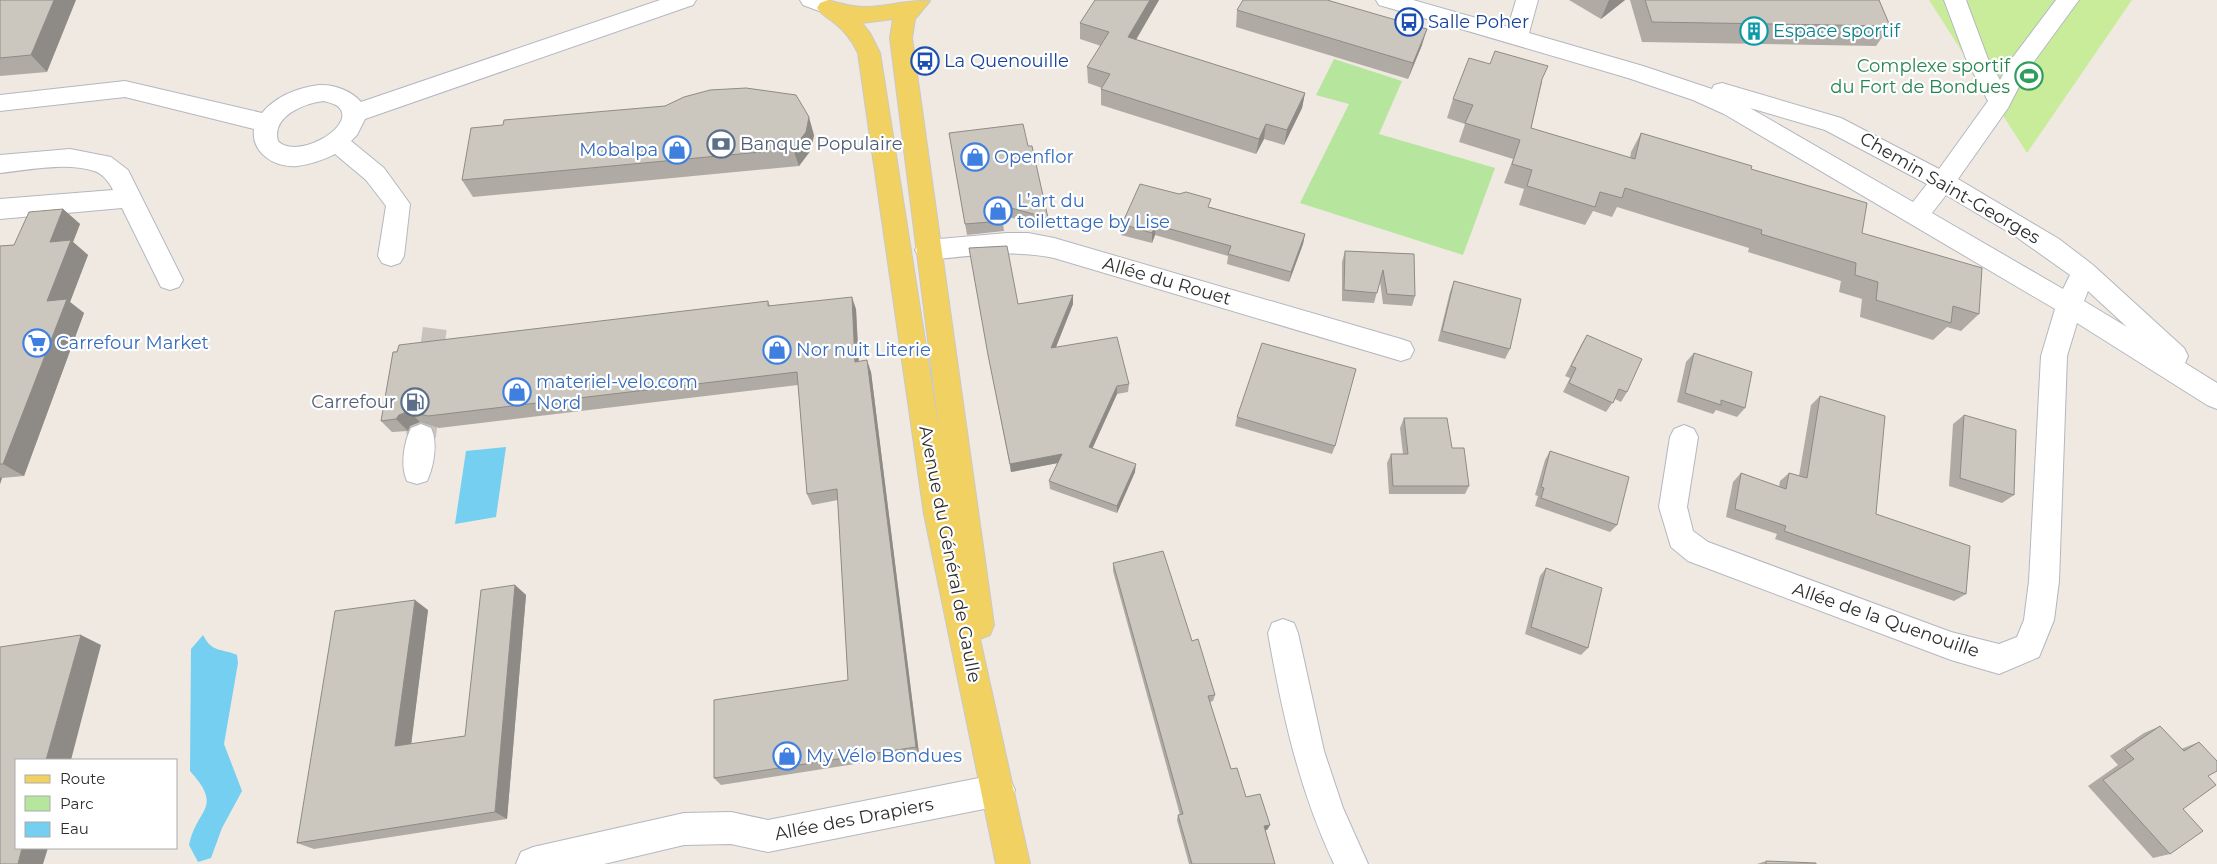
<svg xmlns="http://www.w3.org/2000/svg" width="2217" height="864" font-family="Montserrat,sans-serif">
<rect width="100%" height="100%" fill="#efe9e1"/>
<polygon fill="#b6e59e" points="1334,59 1402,81 1379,134 1495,168 1463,255 1300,203 1349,104 1316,95"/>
<polygon fill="#c9ec9a" points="1929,0 2132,0 2027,153"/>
<g fill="#75cff0">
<polygon points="506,447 496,517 455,524 466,451"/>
<path d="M 203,635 C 212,653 221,648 237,655 L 238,663 L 224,744 L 242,791 L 222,828 L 211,858 L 198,862 L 189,845 C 197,807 224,809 190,771 L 191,649 Z"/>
</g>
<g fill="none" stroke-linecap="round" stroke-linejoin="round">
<polyline stroke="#c8c4bd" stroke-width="24" stroke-dasharray="24 12" stroke-linecap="butt" points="427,388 436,319"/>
<polyline stroke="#c8c4bd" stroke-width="30" stroke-dasharray="30 15" stroke-linecap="butt" points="421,436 427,387"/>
<g stroke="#b4b7c1" stroke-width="2">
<g id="minor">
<path d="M 660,0 L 696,0 L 693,5 L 365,119 L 357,135 L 351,141 L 384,168 L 410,204 L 404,256 L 400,263 L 391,266 L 382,263 L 378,256 L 386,206 L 366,180 L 335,154 C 323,160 311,164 297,166 C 275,168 251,153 254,129 L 125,97 L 0,111 L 0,95 L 125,81 L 262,113 C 276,96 297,88 319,85 C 334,84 352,91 361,102 ZM 324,101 C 330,103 338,104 341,110 C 352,129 296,160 278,141 C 271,116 305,103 324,101 Z"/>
<polygon points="800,0 828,0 830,3 827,8 819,11 803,5"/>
<path d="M 1376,0 L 1413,0 L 1508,27 L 1516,0 L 1538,0 L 1529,33 L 1643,66 L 1712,89 L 1714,85 L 1722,83 L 1841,118 L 1939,169 L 1988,101 L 1966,59 L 1944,0 L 1966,0 L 1988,59 L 2000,80 L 2010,61 L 2056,0 L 2079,0 L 2027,71 L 2008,108 L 1958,179 L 2059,239 L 2093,265 L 2184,348 L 2188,356 L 2185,363 L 2217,383 L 2217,409 L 2207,405 L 2077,323 L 2067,356 L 2059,581 L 2054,620 L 2039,657 L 1999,674 L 1951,660 L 1688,561 L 1671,547 L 1659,507 L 1670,437 L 1674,429 L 1684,425 L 1694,429 L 1698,437 L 1687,507 L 1693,531 L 1708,542 L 1951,632 L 1999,644 L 2017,637 L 2024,620 L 2029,581 L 2041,356 L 2055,309 L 1724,114 L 1693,100 L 1628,78 L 1379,5 ZM 1750,108 L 1825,130 L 1927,184 L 1913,202 ZM 1946,195 L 2015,236 L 2070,275 L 2063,289 L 1932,213 ZM 2088,291 L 2127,327 L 2084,301 Z"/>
<path d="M 70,149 L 111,157 L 128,170 L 183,280 L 179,287 L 170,290 L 161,287 L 122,208 L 0,219 L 0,199 L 113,190 C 110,183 102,173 94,171 C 65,162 30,170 0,173 L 0,155 Z"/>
<path d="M 1007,233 L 1028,233 L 1054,238 L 1401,339 L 1410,342 L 1414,350 L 1410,358 L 1401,361 L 1054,258 C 1011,249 972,256 928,260 L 919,257 L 915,250 L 919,243 L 928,240 Z"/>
<path d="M 421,424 L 431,428 C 438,442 434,466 427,481 L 417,484 L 407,481 C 400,466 404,442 411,428 Z"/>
<path d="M 1283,619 L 1294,623 L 1298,633 L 1324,751 L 1343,808 L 1368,864 L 1334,864 C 1299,790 1282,713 1268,633 L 1272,623 Z"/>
<polygon points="999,774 1010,779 1015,790 1010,801 999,806 768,852 731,844 684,845 604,864 516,864 521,852 533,847 684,813 731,812 768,820"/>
</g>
</g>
<g stroke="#c9c9c9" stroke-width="2">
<path id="major" d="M 828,0 C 845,5 861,9 879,6 C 896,4 913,0 930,1 L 915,19 L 912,38 L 994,625 L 990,635 L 980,639 L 1030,864 L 996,864 L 924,514 L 858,53 C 852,40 844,30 832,21 C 826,17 821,14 817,8 L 820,3 ZM 893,19 L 890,38 L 940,436 L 880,53 L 870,33 L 862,23 Z"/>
</g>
<use href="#minor" fill="#fff" fill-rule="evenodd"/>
<use href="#major" fill="#f2d163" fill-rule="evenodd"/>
</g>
<g fill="#afaba4">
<polygon points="0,0 47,72 0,76"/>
<polygon points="1159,0 1136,40 1305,93 1302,108 1284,145 1264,139 1256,154 1101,105 1101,89 1102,88 1088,83 1087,67 1101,46 1080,39 1080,23"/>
<polygon points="1569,0 1625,0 1601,19"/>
<polygon points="1630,0 1879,0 1890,26 1876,46 1642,42"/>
<polygon points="1237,10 1422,45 1408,79 1236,27"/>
<polygon points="1542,82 1531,128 1630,158 1631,152 1641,133 1751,169 1862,233 1979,314 1961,331 1947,327 1933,340 1860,317 1862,299 1839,292 1841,281 1748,252 1749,248 1617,207 1612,217 1593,211 1585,225 1519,205 1524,189 1504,183 1513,159 1459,142 1465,124 1447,118 1453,99"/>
<polygon points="503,125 814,135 811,150 799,166 473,197 462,180"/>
<polygon points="949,133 1028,146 1048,218 1049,228 1002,215 1004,231 967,235"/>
<polygon points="1210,207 1305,234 1303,244 1289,282 1227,264 1228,256 1155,235 1152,243 1121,235 1122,224"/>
<polygon points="63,209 80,224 73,242 88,255 70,302 84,313 24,476 2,478 0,484 0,246 14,245"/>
<polygon points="969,248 1018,304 1073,295 1073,304 1056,347 1129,384 1128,392 1117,394 1092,449 1135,472 1117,513 1050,489 1049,481 1058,463 1011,472 990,364"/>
<polygon points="1345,251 1414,254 1415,296 1412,306 1383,304 1380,281 1374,303 1342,301 1342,262"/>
<polygon points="1454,281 1510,349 1505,359 1438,341 1450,292"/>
<polygon points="768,301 770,306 856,309 859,362 871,372 919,754 721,785 714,778 848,680 838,500 812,505 807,494 798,385 439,428 420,422 410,426 408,431 392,432 381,421 393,352"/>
<polygon points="1587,335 1627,392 1621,402 1615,399 1606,412 1563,392 1570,378 1565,376 1581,345"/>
<polygon points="1694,353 1745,408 1737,417 1716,410 1713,414 1677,402 1686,362"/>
<polygon points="1820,396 1876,514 1966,594 1954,601 1775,539 1777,534 1726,517 1733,482 1741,473 1779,487 1780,481 1789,473 1799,476 1811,405"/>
<polygon points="1964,415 2014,495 2002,503 1949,486 1953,424"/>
<polygon points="1237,417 1335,446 1332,454 1235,426"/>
<polygon points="1404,418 1452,448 1469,486 1465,494 1389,494 1387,463 1391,454 1403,454 1400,428"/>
<polygon points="1550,451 1617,525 1610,532 1535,506 1538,496 1535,495 1545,460"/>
<polygon points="1113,563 1192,641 1215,695 1213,701 1210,702 1231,769 1246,797 1270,825 1267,830 1265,830 1275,864 1189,864 1177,820 1178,815 1180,815 1113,571"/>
<polygon points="1546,568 1588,648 1581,655 1525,634 1540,576"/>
<polygon points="515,585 526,595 507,819 314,849 297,843 428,610 411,744 465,736"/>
<polygon points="2160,726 2181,749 2199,742 2208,776 2183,809 2170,854 2153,858 2088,786 2118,765 2110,756 2144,733"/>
<polygon points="1766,861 1816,864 1757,864"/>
</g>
<g fill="#8e8b86">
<polygon points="54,0 76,0 47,72 31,55"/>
<polygon points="1150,0 1159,0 1128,53 1128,37"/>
<polygon points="1609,0 1625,0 1601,19"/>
<polygon points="1427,29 1422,45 1408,79 1413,63"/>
<polygon points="1305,93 1302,108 1284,145 1287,130"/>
<polygon points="809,117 814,135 811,150 799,166 793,149"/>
<polygon points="1266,124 1264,139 1256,154 1259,139"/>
<polygon points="63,209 80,224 73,242 88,255 70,302 84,313 24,476 3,464 47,301 50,242"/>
<polygon points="1156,225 1155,235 1152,243 1152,233"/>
<polygon points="1305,234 1303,244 1289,282 1291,272"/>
<polygon points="1073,295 1073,304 1052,357 1051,348"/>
<polygon points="852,297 856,309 859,374 855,362"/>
<polygon points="867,360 871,372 919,754 916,747"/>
<polygon points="1117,386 1117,394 1089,456 1089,447"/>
<polygon points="409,411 420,422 410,426 408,431 396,419 399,415"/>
<polygon points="1062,454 1063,462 1011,472 1010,464"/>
<polygon points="1136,464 1135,472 1117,513 1117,506"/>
<polygon points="0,477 2,478 0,484"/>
<polygon points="515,585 526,595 507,819 495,812"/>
<polygon points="415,600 428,610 410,754 395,746"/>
<polygon points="81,635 101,645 71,760 46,760"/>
<polygon points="1270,825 1267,830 1261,831 1264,826"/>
<polygon points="22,848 48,848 43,864 18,864"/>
</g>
<g fill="#cbc7bf" stroke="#8e8b86">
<polygon points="0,0 54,0 31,55 0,58"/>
<polygon points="1095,0 1150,0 1128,37 1305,93 1287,130 1266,124 1259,139 1101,89 1110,74 1087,67 1109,32 1080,23"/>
<polygon points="1243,0 1327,0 1427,29 1413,63 1237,10"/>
<polygon points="1645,0 1879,0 1890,26 1652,22"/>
<polygon points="1495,51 1548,66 1542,79 1531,128 1635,159 1641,133 1752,166 1751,169 1867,203 1862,233 1982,268 1979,314 1953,306 1951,323 1876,300 1878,282 1855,275 1856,263 1761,234 1762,230 1625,188 1622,198 1600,192 1595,207 1527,186 1532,170 1512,164 1520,140 1465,123 1473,105 1453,99 1469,58 1490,64"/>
<polygon points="746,88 796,95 809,117 806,132 793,149 462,180 471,128 503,125 504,120 665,106 684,97 710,90"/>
<polygon points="1023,124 1028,146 1032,146 1048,218 1000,205 1003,221 965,224 949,133"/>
<polygon points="1140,184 1179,194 1186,192 1211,199 1208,207 1305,234 1291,272 1228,254 1231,246 1156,225 1152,233 1122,224"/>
<polygon points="63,209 50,242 71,240 47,301 67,299 3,464 0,464 0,246 14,245 29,212"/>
<polygon points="1007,246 1018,304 1073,295 1051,348 1117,337 1129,384 1117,386 1089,447 1136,464 1117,506 1049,481 1062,454 1010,464 988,355 969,248"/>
<polygon points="1345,251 1414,254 1415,296 1387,294 1383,270 1377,293 1344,290"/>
<polygon points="1454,281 1521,299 1510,349 1442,331"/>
<polygon points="852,297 855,362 867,360 916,747 714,778 714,700 848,680 837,489 807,494 797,372 428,416 409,411 399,415 396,419 381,421 393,352 397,352 399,345 768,301 768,306"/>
<polygon points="1587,335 1642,359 1627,392 1619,389 1613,403 1569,383 1576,368 1571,366"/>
<polygon points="1262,343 1356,369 1335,446 1237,417"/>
<polygon points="1694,353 1752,372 1745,408 1721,400 1721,405 1685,393"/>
<polygon points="1820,396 1885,416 1876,514 1970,546 1966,594 1784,531 1786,526 1735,509 1741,473 1786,489 1789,473 1807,478"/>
<polygon points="1964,415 2016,430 2014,495 1960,478"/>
<polygon points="1404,418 1447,418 1452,448 1464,448 1469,486 1393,486 1391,454 1408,454"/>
<polygon points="1550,451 1629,477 1617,525 1541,498 1544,488 1541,487"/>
<polygon points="1163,551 1192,641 1198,639 1215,695 1208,696 1231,769 1237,768 1246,797 1260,794 1270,825 1264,826 1275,864 1192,864 1178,815 1183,814 1113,563"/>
<polygon points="1546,568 1602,588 1588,648 1531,627"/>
<polygon points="515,585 495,812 297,843 335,611 415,600 395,746 465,736 481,590"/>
<polygon points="81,635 46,760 16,760 16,848 22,848 18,864 0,864 0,647"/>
<polygon points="2160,726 2184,751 2199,742 2217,761 2217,771 2208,776 2216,785 2183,809 2203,831 2170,854 2103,780 2134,759 2125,750"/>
<polygon points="1766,861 1816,863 1816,864 1766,864"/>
</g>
<defs>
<g id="bus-ring" transform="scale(1.4375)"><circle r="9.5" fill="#fff" stroke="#1a4fb4" stroke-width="1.5"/><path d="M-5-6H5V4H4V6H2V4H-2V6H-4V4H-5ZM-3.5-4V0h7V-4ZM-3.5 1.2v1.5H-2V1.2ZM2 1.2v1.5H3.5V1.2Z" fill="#1a4fb4"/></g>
<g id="building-ring" transform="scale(1.4375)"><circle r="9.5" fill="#fff" stroke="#0f9aa8" stroke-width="1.5"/><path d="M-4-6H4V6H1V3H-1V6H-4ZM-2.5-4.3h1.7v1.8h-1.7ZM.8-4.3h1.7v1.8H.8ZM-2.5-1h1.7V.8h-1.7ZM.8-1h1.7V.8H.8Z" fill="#0f9aa8"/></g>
<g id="stadium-ring" transform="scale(1.4375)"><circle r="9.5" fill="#fff" stroke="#2e9e5b" stroke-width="1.5"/><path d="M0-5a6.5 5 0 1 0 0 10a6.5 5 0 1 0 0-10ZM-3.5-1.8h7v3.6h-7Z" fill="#2e9e5b"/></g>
<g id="bank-ring" transform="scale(1.4375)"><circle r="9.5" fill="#fff" stroke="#5c6f8a" stroke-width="1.5"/><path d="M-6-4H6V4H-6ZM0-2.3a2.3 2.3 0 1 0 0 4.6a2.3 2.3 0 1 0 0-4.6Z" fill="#5c6f8a"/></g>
<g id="shop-ring" transform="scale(1.4375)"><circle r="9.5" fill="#fff" stroke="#3f7fe0" stroke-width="1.5"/><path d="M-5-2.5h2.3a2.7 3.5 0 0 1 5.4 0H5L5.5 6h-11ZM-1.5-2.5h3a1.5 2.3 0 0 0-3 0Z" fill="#3f7fe0"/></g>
<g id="supermarket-ring" transform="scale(1.4375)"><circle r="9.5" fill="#fff" stroke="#3f7fe0" stroke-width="1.5"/><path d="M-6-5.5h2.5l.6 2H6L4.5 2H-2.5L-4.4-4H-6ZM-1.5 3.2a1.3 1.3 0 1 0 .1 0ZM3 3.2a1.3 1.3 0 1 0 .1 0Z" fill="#3f7fe0"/></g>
<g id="fuel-ring" transform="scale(1.4375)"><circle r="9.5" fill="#fff" stroke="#5c6f8a" stroke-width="1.5"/><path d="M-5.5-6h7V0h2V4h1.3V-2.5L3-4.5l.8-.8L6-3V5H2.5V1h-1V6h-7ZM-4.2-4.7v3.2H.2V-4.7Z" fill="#5c6f8a"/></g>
</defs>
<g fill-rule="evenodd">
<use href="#bus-ring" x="1409" y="22"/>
<use href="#building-ring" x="1754" y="31"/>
<use href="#bus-ring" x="925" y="61"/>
<use href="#stadium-ring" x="2029" y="76"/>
<use href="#bank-ring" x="721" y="144"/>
<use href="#shop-ring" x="677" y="150"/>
<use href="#shop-ring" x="975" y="157"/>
<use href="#shop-ring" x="998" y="211"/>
<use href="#supermarket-ring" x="37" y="343"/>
<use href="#shop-ring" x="777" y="350"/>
<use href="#shop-ring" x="517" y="392"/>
<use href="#fuel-ring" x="415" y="402"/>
<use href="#shop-ring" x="787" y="756"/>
</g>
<g text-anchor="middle" stroke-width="4.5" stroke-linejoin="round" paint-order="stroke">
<g font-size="18" fill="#164399" stroke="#fff" text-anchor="start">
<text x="1428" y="28">Salle Poher</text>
<text x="944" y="67">La Quenouille</text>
</g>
<g font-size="18" fill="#0d838f" stroke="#fff" text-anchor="start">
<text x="1773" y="37">Espace sportif</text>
</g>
<g font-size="18" fill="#27864d" stroke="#fff" text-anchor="end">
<text x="2010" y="72">Complexe sportif<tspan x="2010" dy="21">du Fort de Bondues</tspan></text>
</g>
<g font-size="18" fill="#4e5e75" stroke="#fff" text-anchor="start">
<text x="740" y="150">Banque Populaire</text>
<text x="396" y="408" text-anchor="end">Carrefour</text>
</g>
<g font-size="18" fill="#366cbe" stroke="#fff" text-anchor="start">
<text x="658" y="156" text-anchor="end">Mobalpa</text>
<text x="994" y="163">Openflor</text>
<text x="1017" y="207">L’art du<tspan x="1017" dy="21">toilettage by Lise</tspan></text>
<text x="56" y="349">Carrefour Market</text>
<text x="796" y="356">Nor nuit Literie</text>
<text x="536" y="388">materiel-velo.com<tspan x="536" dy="21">Nord</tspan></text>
<text x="806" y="762">My Vélo Bondues</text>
</g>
<g font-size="18" fill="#2e2e2e" stroke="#fff">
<text transform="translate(1950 188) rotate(30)" y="6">Chemin Saint-Georges</text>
<text transform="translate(1167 281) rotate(16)" y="6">Allée du Rouet</text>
<text transform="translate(950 554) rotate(79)" y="6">Avenue du Général de Gaulle</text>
<text transform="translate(1886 620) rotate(19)" y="6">Allée de la Quenouille</text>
<text transform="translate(854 819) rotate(-11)" y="6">Allée des Drapiers</text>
</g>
</g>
<rect x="15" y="759" width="162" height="90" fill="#ffffff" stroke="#ababab"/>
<rect x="25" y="775" width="25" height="8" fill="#f2d163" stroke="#ababab"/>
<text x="60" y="784" font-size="15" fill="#2e2e2e">Route</text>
<rect x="25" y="796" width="25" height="15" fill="#b6e59e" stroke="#ababab"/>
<text x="60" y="809" font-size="15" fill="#2e2e2e">Parc</text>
<rect x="25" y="822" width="25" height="15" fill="#75cff0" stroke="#ababab"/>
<text x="60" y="834" font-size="15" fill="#2e2e2e">Eau</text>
</svg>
